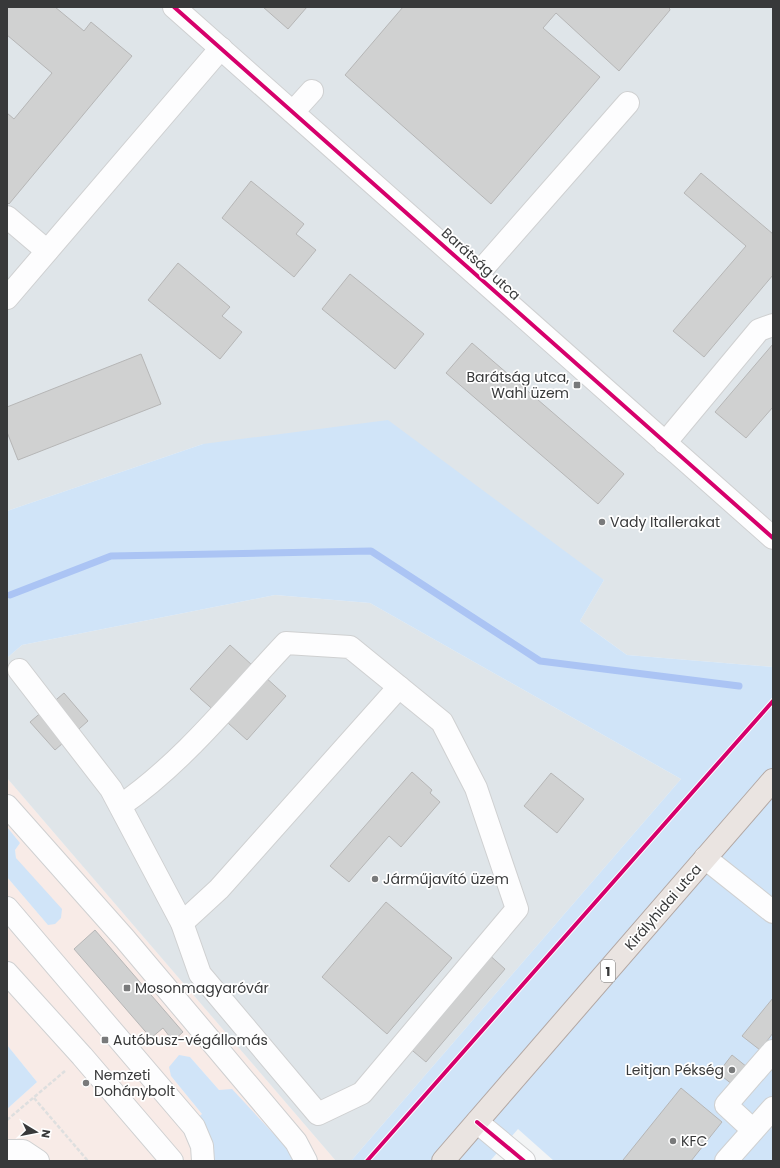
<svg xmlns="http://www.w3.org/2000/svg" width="780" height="1168" font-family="Poppins,sans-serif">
<rect width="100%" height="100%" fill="#f2f4f5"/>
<polygon fill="#f8ebe7" points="7,778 336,1161 292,1161 291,1155 219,1090 190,1057 171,1076 202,1114 206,1161 7,1161 7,1109 37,1082 7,1045 7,877 48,925 16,858 15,850 20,843 7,827"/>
<g fill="#dfe5e9">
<polygon points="7,7 773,7 773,667 627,655 580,621 604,580 203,444 7,511"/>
<polygon points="275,595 370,603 681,779 351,1161 336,1161 7,778 7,658 22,645"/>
</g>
<g fill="#d0e4f8">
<polygon points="388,420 604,580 580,621 627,655 773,667 773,1161 554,1161 518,1129 490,1161 351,1161 681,779 370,603 275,595 22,645 7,658 7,511 203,444"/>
<polygon points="7,827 20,843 15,850 16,858 62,909 61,918 55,924 48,925 7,877"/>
<polygon points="7,1045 37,1082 7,1109"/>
<polygon points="179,1055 190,1057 219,1090 232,1089 284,1145 291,1155 292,1161 206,1161 195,1120 202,1114 171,1076 169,1067"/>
</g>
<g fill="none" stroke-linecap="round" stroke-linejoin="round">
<polyline stroke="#abc4f4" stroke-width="7" points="10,595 111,556 371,551 540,661 739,686"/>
</g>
<g fill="#d0d1d1" stroke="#b6b6b6">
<polygon points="7,7 55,7 84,31 91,22 132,56 9,204 7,202 7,113 14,119 52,73 7,35"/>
<polygon points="263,7 307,7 288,29"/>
<polygon points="403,7 669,7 670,10 619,71 556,13 543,28 600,77 491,204 345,75"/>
<polygon points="701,173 773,234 773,275 704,357 673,331 746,246 684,193"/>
<polygon points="251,181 304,224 296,234 316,250 294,277 222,218"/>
<polygon points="178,263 230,307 222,316 242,332 220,359 148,300"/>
<polygon points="350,274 424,334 395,369 322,309"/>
<polygon points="472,343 624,474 598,504 446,373"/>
<polygon points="773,344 773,407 746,438 715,412"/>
<polygon points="141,354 161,404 18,460 7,432 7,407"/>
<polygon points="230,645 286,696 247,740 190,689"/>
<polygon points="64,693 88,721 55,750 30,722"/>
<polygon points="412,772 432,790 430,793 440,802 401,847 389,836 349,882 330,866"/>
<polygon points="551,773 584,799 557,833 524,806"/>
<polygon points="386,902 452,958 387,1034 322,977"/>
<polygon points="95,930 183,1032 173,1041 163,1028 151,1038 74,949"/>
<polygon points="487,953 505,969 426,1062 407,1046"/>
<polygon points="773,998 773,1033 760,1050 742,1036"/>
<polygon points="732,1055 747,1067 733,1085 718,1073"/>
<polygon points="681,1088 722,1122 691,1161 625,1161 623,1160"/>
</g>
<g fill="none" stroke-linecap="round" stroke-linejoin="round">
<g stroke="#cfd0d1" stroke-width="24">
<g id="minor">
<polyline points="174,7 773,538"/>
<polyline points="293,112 312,91"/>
<polyline points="7,217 47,251"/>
<polyline points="477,275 628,103"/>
<polyline points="7,298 221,48"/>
<polyline points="665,443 759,330 773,325"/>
<path d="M 19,670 L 111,789 L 182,923 L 200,974 L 318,1114 L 362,1093 L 517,909 L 476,788 L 442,722 L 350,647 L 286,643 C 233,699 184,762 120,806"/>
<polyline points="7,806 125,939 296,1142 306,1161"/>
<polyline points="705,858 773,912"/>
<polyline points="7,908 194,1127 202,1146 203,1161"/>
<polyline points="182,923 219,889 399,687"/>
<polyline points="7,973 82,1056 172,1161"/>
<polyline points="477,1122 524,1161"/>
<polyline points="753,1130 726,1105 773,1051"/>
<polyline points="7,1151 23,1151 38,1161"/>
<polyline points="726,1161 773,1108"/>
</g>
</g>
<g stroke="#b2a7a3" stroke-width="24">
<polyline id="major" points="443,1161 773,780"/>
</g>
<g stroke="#dedfdf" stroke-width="2.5" stroke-dasharray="4 2" stroke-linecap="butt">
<polyline points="34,1098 88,1161"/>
<polyline points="7,1120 65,1071"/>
</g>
<use href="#minor" stroke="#fdfdfe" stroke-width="22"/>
<use href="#major" stroke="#eae4e1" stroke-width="22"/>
<g stroke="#fff" stroke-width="6">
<g id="cycleway">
<polyline points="174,7 773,538"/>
<polyline points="477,1122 524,1161"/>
<polyline points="367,1161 773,701"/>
</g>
</g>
<use href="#cycleway" stroke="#d6006c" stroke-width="4"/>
</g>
<g fill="#797a7b" stroke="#fff" stroke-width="1.5">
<rect x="573" y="381" width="8" height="8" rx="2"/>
<circle cx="602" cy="522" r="4"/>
<circle cx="375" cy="879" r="4"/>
<rect x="123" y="984" width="8" height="8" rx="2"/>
<rect x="101" y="1036" width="8" height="8" rx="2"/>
<circle cx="732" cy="1070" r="4"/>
<circle cx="86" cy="1083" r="4"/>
<circle cx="673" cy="1141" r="4"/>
</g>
<g text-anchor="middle" stroke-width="3.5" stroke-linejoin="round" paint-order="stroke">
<rect fill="#fff" stroke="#747475" stroke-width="1" x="601" y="960" width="14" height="22" rx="3"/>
<g font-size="13" font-weight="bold" fill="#38393a">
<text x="608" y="976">1</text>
</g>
<g font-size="14" fill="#38393a" stroke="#fff">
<text transform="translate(481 264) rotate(42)" y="5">Barátság utca</text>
<text transform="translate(663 907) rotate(-49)" y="5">Királyhidai utca</text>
</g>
<g font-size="14" fill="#38393a" stroke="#fff" text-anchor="start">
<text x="569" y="382" text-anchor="end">Barátság utca,<tspan x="569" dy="16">Wahl üzem</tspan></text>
<text x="610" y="527">Vady Itallerakat</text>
<text x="383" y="884">Járműjavító üzem</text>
<text x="135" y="993">Mosonmagyaróvár</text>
<text x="113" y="1045">Autóbusz-végállomás</text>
<text x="724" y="1075" text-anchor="end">Leitjan Pékség</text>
<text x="94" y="1080">Nemzeti<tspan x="94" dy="16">Dohánybolt</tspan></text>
<text x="681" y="1146">KFC</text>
</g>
</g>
<rect width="780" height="1168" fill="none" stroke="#38393a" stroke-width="16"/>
<g transform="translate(36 1132) rotate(100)" stroke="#ffffff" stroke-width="3" paint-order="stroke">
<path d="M0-3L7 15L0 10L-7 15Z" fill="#38393a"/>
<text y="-6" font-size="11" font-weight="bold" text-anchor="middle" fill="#38393a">N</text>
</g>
</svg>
